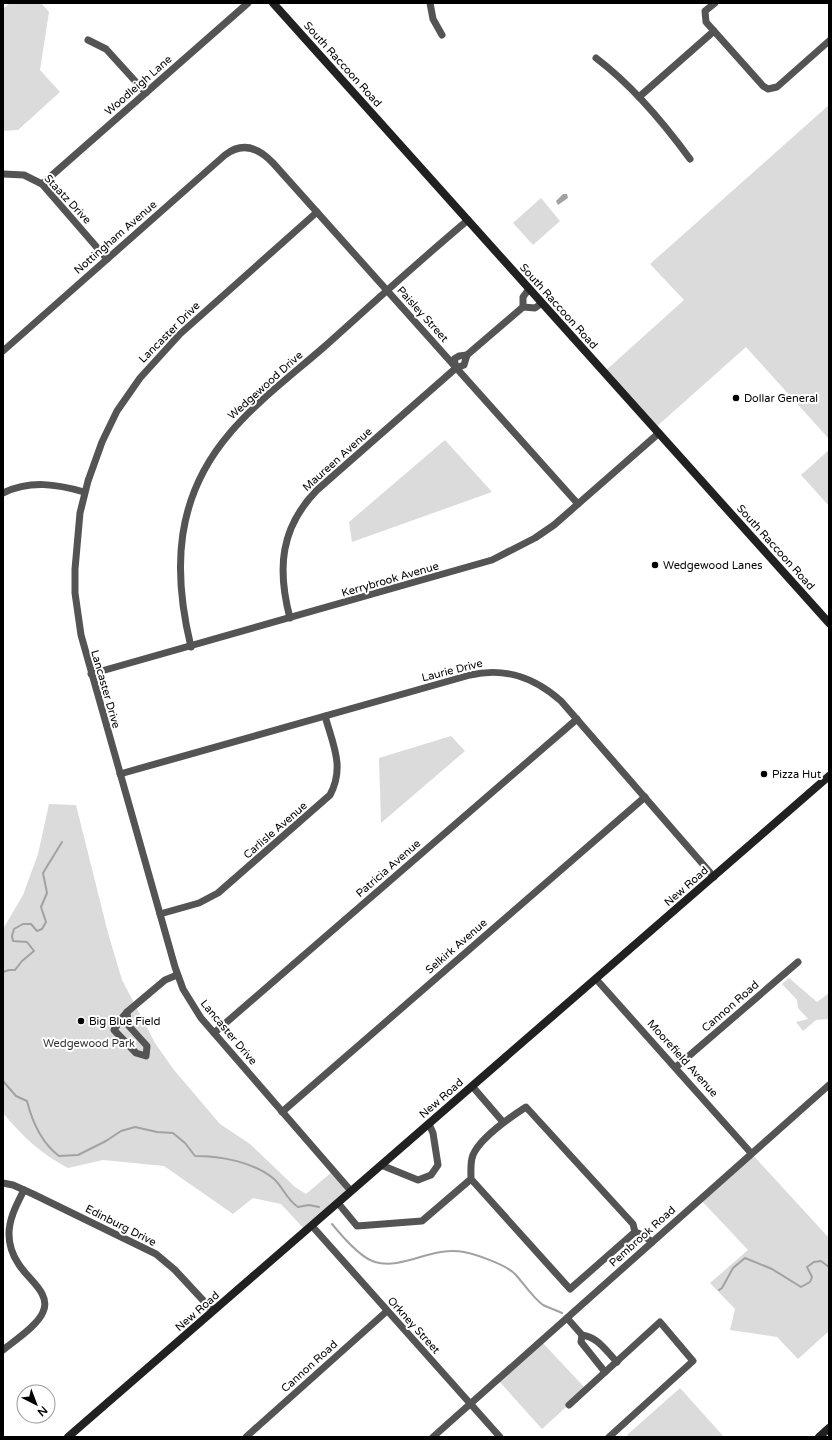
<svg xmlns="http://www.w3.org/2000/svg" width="832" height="1440" font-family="'Varela Round',sans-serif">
<rect width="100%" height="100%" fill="#fff"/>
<g fill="#dbdbdb">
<polygon points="10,3 41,3 49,12 40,70 60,92 18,130 3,131 3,9"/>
<polygon points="829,105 829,439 746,347 655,428 604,372 684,300 650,264"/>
<polygon points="541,198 560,221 533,245 513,223"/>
<polygon points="445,440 492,492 352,542 349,522"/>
<polygon points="829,450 829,506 801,475"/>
<polygon points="451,736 465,751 381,823 379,758"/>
<path d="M 49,804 L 76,805 L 108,933 L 122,980 L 155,1043 L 174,1070 L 220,1124 L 250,1144 L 295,1187 L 306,1194 L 333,1171 L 351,1191 L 306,1231 L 281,1204 L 253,1198 L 233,1214 L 164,1166 L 103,1160 L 68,1168 C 41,1154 22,1136 3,1113 L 3,929 L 23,895 L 38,854 Z"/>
<polygon points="789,978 817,1002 829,993 829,1019 816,1020 803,1031 796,1022 808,1019 798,1008 797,1000 782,984"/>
<polygon points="751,1153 829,1238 829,1331 798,1359 777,1337 730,1330 735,1309 710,1283 748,1250 700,1199"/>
<polygon points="541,1341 586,1389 542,1429 498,1380"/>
<polygon points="680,1388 724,1437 629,1437 627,1435"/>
</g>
<polygon fill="#a2a2a2" points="563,194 567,194 568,198 558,205 556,201"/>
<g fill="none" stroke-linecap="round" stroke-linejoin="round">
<g stroke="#a2a2a2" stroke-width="2">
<polyline points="3,972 9,970 15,970 22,961 34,951 27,942 13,941 12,936 14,929 23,924 31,924 37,931 42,929 46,922 41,907 47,893 43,873 62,842"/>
<path d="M 3,1081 L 16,1096 L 27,1101 C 32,1121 42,1143 59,1156 L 78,1155 L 106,1141 L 121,1131 L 135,1127 L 157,1132 L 173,1133 L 185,1143 L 195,1156 C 221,1156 254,1162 274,1179 C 283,1187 286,1199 298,1207 L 309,1205 L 319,1207"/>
<path d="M 332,1224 C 341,1235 361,1258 375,1262 C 403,1270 432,1246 464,1252 C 478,1255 507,1265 516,1275 C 524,1284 533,1298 543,1305 C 549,1308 556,1310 562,1313"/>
<polyline points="719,1290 722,1288 733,1268 745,1258 772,1269 801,1287 810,1282 812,1277 807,1267 814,1262 821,1261 829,1267"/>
</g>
<g stroke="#545454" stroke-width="7">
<polyline points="430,3 433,19 442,35"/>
<polyline points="715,3 705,11 706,22 763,86 768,89 777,87 829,41"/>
<polyline points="88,40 106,49 146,93"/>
<path d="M 596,58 C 633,86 663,122 690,159"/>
<polyline points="639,97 714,31"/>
<polyline points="3,174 24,175 42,184 107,259"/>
<polyline points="42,184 248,3"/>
<polyline points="317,212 180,334 140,378 117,411 102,442 88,481 80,513 75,569 75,593 81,635 175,967 183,989 201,1018 351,1191"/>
<polyline points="523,307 535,308 542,303"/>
<path d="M 3,351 L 225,155 C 243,141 259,148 273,163 L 578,504"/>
<polyline points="456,367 454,359 459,356 467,355"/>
<polyline points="456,368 464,365 467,355 523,307 523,297 529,289"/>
<path d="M 3,493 C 30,480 57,484 84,492"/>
<path d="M 290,618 C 277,569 280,528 317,490 L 456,368"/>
<path d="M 191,647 C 172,569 175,497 230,433 C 257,401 293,374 324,347 C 372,304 419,261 468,220"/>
<polyline points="91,674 492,560 535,538 554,525 659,433"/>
<path d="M 120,774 L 470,675 C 505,667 534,677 561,701 L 714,877"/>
<path d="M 160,914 L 199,903 L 218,893 L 330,795 C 345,767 333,745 325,716"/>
<polyline points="596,979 751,1153"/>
<polygon points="127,1012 128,1025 147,1046 146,1056 136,1053 114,1030 121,1019"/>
<polyline points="127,1012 165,980 177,975"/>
<polyline points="214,1033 577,719"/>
<polyline points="676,1067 798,962"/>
<polyline points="472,1086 503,1122"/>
<polyline points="282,1112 645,797"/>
<polyline points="381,1165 418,1180 431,1175 438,1165 433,1133 429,1124"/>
<polyline points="3,1183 13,1185 33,1194 156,1254 175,1270 213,1311"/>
<path d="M 338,1203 L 357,1226 L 422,1221 L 471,1179 C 471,1171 470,1162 473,1155 C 480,1138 512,1116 526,1107 L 633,1224 L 635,1232 L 570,1289 L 471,1179"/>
<polyline points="312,1226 500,1437"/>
<polyline points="635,1232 643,1235 652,1242"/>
<path d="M 567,1318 L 582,1335 C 598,1337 606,1351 617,1362"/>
<polyline points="582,1335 581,1342 605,1372"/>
<path d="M 3,1350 C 14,1341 38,1325 43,1312 C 52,1293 26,1278 18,1263 C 12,1254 9,1244 9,1234 C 9,1218 17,1204 24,1190"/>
<polyline points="569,1405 660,1322 693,1361 609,1437"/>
<polyline points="246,1437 387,1311"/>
<polyline points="433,1437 829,1085"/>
</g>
<g stroke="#212121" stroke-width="8">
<polyline points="273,3 829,623"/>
<polyline points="68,1437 829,776"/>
<polyline points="819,1437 829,1428"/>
</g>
</g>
<g fill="#000" stroke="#fff" stroke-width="1.5">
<circle cx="736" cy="398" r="4"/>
<circle cx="655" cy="565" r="4"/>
<circle cx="764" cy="774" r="4"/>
<circle cx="81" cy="1021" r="4"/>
</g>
<g text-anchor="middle" stroke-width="4" stroke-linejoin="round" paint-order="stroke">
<g font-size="11" fill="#000" stroke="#fff">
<text transform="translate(343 64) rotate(48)" y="4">South Raccoon Road</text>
<text transform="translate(138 85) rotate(-41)" y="4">Woodleigh Lane</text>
<text transform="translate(68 199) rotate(47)" y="4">Staatz Drive</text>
<text transform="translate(115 237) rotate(-41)" y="4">Nottingham Avenue</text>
<text transform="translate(559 306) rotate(48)" y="4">South Raccoon Road</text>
<text transform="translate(423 314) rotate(48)" y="4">Paisley Street</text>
<text transform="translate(169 332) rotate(-45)" y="4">Lancaster Drive</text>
<text transform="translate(265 385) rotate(-42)" y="4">Wedgewood Drive</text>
<text transform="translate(337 459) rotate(-42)" y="4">Maureen Avenue</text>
<text transform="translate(776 547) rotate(48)" y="4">South Raccoon Road</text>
<text transform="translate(390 579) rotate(-16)" y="4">Kerrybrook Avenue</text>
<text transform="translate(452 670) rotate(-14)" y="4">Laurie Drive</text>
<text transform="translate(106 689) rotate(74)" y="4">Lancaster Drive</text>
<text transform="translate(275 830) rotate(-41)" y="4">Carlisle Avenue</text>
<text transform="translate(388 868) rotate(-41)" y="4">Patricia Avenue</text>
<text transform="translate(686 886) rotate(-41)" y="4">New Road</text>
<text transform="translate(456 946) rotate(-41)" y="4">Selkirk Avenue</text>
<text transform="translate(730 1006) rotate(-41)" y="4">Cannon Road</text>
<text transform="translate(229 1032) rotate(50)" y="4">Lancaster Drive</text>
<text transform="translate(683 1058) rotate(48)" y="4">Moorefield Avenue</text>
<text transform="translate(441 1098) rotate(-41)" y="4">New Road</text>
<text transform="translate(121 1225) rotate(27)" y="4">Edinburg Drive</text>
<text transform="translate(642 1236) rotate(-42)" y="4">Pembrook Road</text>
<text transform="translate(197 1311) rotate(-41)" y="4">New Road</text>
<text transform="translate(414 1325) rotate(48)" y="4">Orkney Street</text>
<text transform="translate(309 1366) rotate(-42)" y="4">Cannon Road</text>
</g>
<g font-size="11" fill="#000" stroke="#fff" text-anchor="start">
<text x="744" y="402">Dollar General</text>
<text x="663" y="569">Wedgewood Lanes</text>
<text x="772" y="778">Pizza Hut</text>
<text x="89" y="1025">Big Blue Field</text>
</g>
<g font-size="11" fill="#323232" stroke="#fff">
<text x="89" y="1047">Wedgewood Park</text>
</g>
</g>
<rect width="832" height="1440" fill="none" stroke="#000000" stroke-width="8"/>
<g transform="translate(36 1404) rotate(138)"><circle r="19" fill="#ffffff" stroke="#999999"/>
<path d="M0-3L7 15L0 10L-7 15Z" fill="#000000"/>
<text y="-6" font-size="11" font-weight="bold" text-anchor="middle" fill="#000000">N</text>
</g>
</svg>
